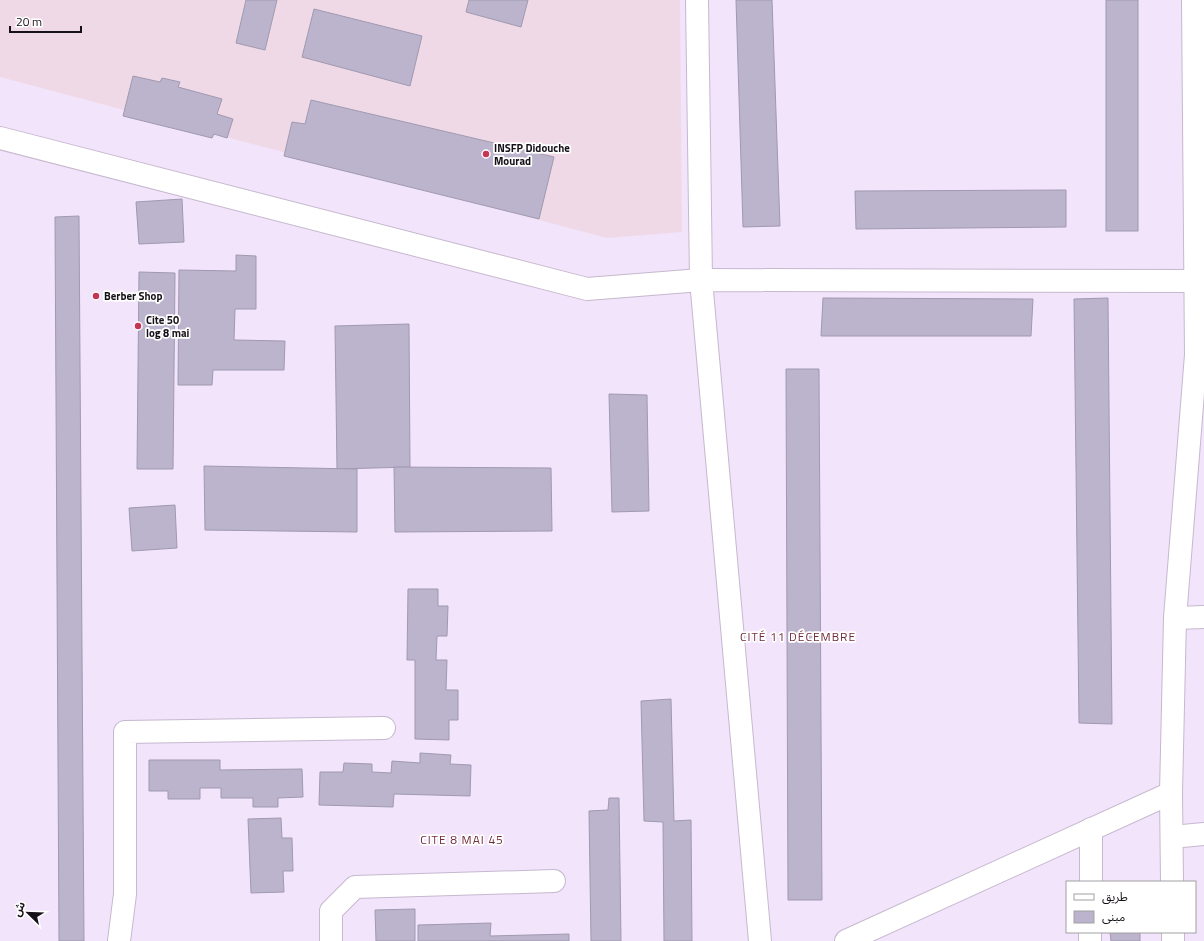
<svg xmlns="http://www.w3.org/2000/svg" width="1204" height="941" font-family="'Titillium Web','Noto Sans Arabic',sans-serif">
<rect width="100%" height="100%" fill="#f2e4fa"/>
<polygon fill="#efd9e6" points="0,0 680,0 682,232 607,238 0,77"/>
<g fill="#bbb4cc" stroke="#a099b0">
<polygon points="246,0 277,0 265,50 236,43"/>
<polygon points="469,0 528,0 521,27 466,12"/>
<polygon points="736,0 772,0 780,226 743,227"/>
<rect x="1106" y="0" width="32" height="231"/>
<polygon points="314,9 422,36 410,86 302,57"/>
<polygon points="133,76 160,82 162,78 180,82 178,87 222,99 217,114 233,119 227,138 214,134 212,138 123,116"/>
<polygon points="311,100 554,157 539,219 284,156 292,122 305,124"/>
<polygon points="1066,190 1066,227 856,229 855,191"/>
<polygon points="182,199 184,242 139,244 136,202"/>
<polygon points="79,216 84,941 59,941 55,217"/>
<polygon points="236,255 256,256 256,309 235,309 234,340 285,341 284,370 213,370 212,385 178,385 179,270 236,271"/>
<polygon points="139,272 175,273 173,469 137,469"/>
<polygon points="823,298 1033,299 1031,336 821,336"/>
<polygon points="1108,298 1112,724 1079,723 1074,299"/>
<polygon points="409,324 410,467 337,469 335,326"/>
<polygon points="786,369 819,369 822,900 788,900"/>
<polygon points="609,394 647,395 649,511 612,512"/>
<polygon points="204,466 357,469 357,532 205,530"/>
<polygon points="394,467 551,468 552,531 395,532"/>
<polygon points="175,505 177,548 132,551 129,508"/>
<polygon points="408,589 438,589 438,606 448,606 447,636 437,636 436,660 447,660 446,690 458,690 458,720 449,720 449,740 415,739 415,660 407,660"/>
<polygon points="671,699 674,821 691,820 692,941 664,941 663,822 644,821 641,701"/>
<polygon points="420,753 451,755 450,764 471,765 470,796 394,794 393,807 319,805 320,772 343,772 344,763 372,764 372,772 391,773 392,761 420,763"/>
<polygon points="149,760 220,760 220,770 302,769 303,797 278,798 278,807 253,807 253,798 221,798 221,788 200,788 200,799 168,799 168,791 149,791"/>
<polygon points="609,798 619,798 621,941 591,941 589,811 608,810"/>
<polygon points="281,818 282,838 292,838 293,871 283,871 284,892 251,893 248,819"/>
<polygon points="415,909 415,941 376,941 375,910"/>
<polygon points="491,923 490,936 569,934 569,941 418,941 418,925"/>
<polygon points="1110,932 1140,932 1140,941 1111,941"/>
</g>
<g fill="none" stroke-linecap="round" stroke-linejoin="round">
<g stroke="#c6b8ce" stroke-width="24">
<g id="minor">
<polyline points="697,0 701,280 760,941"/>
<polyline points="0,138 587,289 701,280 1204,281"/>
<polyline points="1175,618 1204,617"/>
<polyline points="1172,837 1204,834"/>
<polyline points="1091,882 1091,829"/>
<polyline points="1172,882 1171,793 1175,618 1196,355 1193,0"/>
<polyline points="1173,932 1173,941"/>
<polyline points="119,941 125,894 125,732 384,728"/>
<polyline points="331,941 331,911 355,887 554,881"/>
<polyline points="846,941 1171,793"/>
<polyline points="1090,941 1090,932"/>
</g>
</g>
<use href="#minor" stroke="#fff" stroke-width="22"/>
</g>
<g fill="#c63653" stroke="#fff" stroke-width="1.5">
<circle cx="486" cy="154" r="4"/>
<circle cx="96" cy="296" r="4"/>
<circle cx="138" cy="326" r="4"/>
</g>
<g text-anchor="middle" stroke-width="3.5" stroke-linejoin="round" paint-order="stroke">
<g font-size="11" font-weight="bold" fill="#161118" stroke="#fff" text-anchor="start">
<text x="494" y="152">INSFP Didouche<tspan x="494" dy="13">Mourad</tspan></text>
<text x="104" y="300">Berber Shop</text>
<text x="146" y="324">Cite 50<tspan x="146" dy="13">log 8 mai</tspan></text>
</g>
<g font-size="12" letter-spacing="1" fill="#732c37" stroke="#fff">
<text x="798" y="641">CITÉ 11 DÉCEMBRE</text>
<text x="462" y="844">CITE 8 MAI 45</text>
</g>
</g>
<rect x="1066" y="881" width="130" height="52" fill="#ffffff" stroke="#a2a0a3"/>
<rect x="1074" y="894" width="20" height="6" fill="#ffffff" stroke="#a2a0a3"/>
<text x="1102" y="901" font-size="12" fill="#161118">طريق</text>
<rect x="1074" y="911" width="20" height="12" fill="#bbb4cc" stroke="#a2a0a3"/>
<text x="1102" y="921" font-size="12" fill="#161118">مبنى</text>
<g transform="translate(28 913) rotate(293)" stroke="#ffffff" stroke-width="3" paint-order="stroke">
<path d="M0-3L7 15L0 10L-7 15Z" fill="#161118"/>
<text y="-6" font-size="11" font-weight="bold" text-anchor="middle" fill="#161118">ش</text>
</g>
<path d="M10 26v6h71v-6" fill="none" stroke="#161118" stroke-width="2"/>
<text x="16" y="26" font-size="12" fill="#161118" stroke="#ffffff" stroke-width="3" paint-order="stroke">20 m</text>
</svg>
